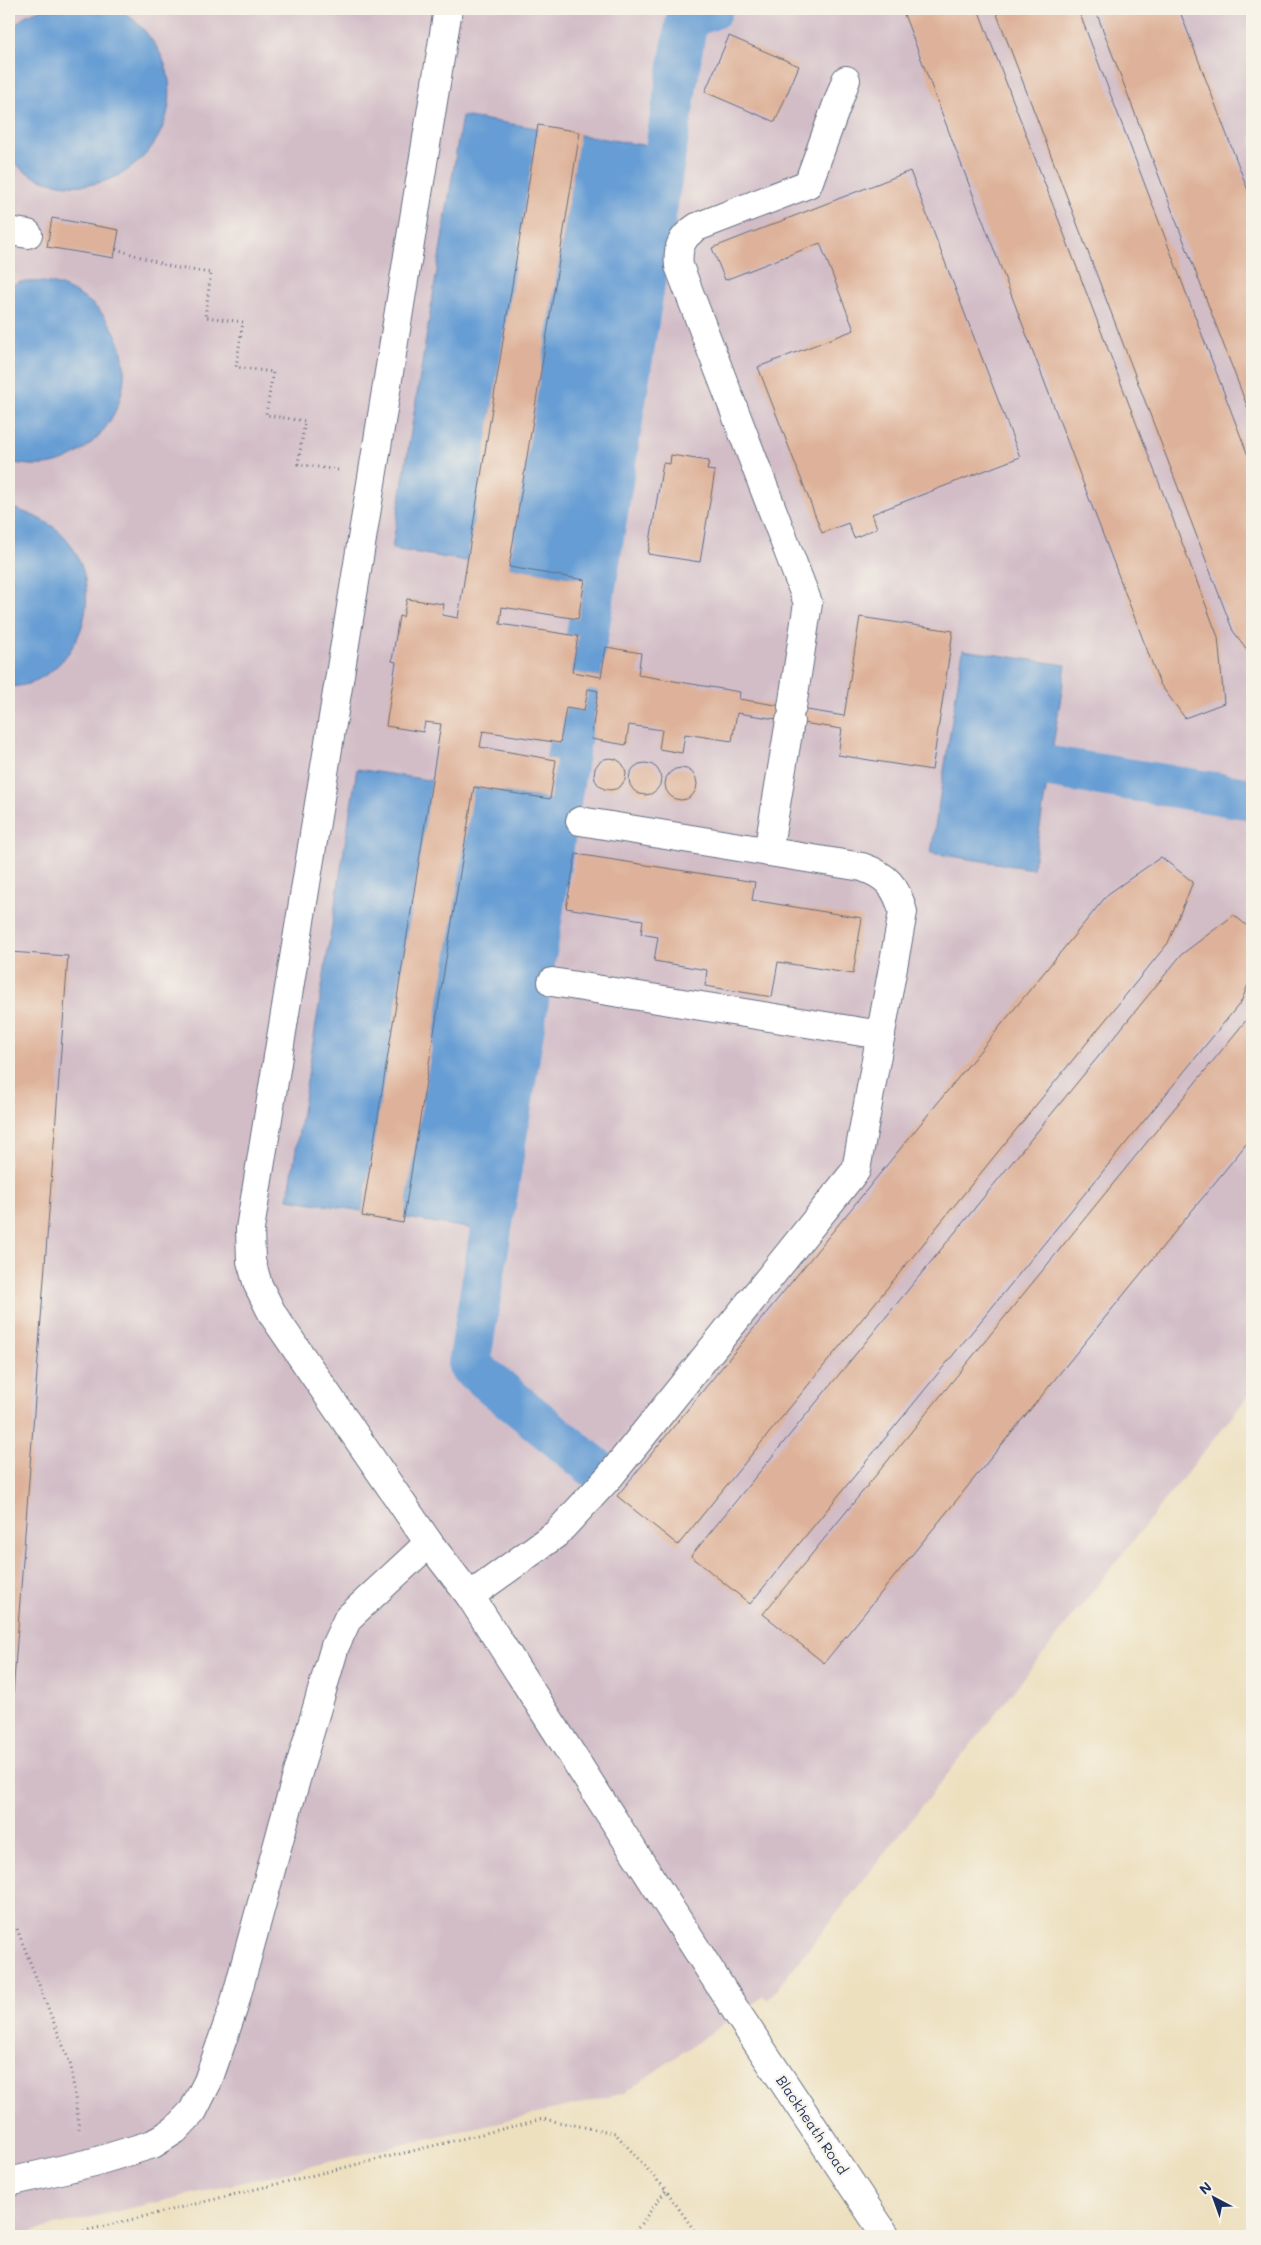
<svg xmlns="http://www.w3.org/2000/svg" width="1261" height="2245" font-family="Mali,sans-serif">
<rect width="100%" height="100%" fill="#f7f3e8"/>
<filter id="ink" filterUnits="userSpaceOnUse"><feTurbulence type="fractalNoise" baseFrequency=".02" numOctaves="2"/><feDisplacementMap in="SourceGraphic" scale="10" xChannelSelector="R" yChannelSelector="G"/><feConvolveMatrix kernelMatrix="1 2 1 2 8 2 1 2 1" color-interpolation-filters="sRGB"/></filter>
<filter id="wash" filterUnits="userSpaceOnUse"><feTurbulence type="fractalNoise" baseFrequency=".0096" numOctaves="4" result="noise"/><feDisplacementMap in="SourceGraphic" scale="20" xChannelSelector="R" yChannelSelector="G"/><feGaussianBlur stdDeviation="1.12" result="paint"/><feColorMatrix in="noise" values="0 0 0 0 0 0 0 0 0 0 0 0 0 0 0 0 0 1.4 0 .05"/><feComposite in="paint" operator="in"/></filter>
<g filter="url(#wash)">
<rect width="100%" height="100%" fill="#ede0bf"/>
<polygon fill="#d2bdc7" points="9,9 1252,9 1252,1391 768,2000 764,1996 624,2093 12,2236 9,2236"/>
<g fill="#669dd4" stroke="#406699">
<path d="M 41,9 C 54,9 109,6 117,10 C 132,16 142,27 151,39 C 200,102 146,192 69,185 C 54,184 38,180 26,172 C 19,168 14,161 9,156 L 9,31 L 25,16 Z"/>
<polygon points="462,116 655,147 585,580 392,549"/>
<path d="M 20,282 C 29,282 41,281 50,283 C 65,286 79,294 91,303 C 148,350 127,435 62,461 C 45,468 25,465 9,462 L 9,286 Z"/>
<path d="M 9,507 C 28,513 44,519 60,532 C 71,542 79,557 83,571 C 96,616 73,667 28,684 C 22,686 15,686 9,688 Z"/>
<polygon points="963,650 1066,665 1033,869 931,853"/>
<polygon points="357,769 550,799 480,1230 288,1199"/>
</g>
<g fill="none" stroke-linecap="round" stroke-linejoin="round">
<g stroke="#669dd4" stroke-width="42">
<polyline points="1050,767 1252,799"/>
<polyline points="594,1467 469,1365 687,18 712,9"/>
</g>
</g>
<g id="blocks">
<g fill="#deb29a">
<polygon points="902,9 978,9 1218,637 1224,703 1185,718 1160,684"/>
<polygon points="995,9 1078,9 1252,466 1252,656 1233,631"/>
<polygon points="1095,9 1179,9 1252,201 1252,419"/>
<polygon points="729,36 799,66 775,122 705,92"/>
<polygon points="538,125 580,132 509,567 585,580 578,619 502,607 500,624 578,636 572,672 601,677 606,647 641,653 638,675 740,692 739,699 844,716 860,617 953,631 932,770 838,755 842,729 737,713 732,741 685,734 682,753 659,749 662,730 629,725 626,745 591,739 598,691 588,689 584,711 566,708 560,743 483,731 480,747 556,760 550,799 474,787 403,1223 362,1216 441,724 425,722 423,732 386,726 396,662 392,661 399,616 403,617 407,599 444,604 442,615 458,618"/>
<polygon points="910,171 1020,457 872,514 877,528 854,538 848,523 822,533 758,367 854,330 820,243 725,280 712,248"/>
<polygon points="52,218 119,230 114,258 47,247"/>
<polygon points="671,455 709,461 707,470 715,471 700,562 648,554 663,463 670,464"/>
<circle cx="610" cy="774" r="16"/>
<circle cx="645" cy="779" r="16"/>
<circle cx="681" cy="784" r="16"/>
<polygon points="576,854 755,882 752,900 862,918 853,974 778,962 772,997 705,986 707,970 654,961 658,937 641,934 643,920 566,908"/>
<polygon points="1161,857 1193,882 1168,943 678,1545 617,1496 1108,894"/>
<polygon points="1234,915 1252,930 1252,975 1241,1002 750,1604 691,1556 1182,954"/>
<polygon points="9,952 68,956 10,1735 9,1735"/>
<polygon points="1252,1013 1252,1137 824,1663 763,1614"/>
</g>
</g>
</g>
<g filter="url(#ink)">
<use href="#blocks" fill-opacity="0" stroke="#646d80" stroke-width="1"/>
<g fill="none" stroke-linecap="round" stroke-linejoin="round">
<g stroke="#646d80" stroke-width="30">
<g id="minor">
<polyline points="448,9 250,1229 251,1261 258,1285 273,1315 429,1543 470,1596 738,2014 886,2236"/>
<polyline points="9,231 28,234"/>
<path d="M 792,707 L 808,603 L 679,266 C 677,248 681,237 697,227 L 808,184 L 846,80"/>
<polyline points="768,852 790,721"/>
<polyline points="552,982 881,1035"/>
<path d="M 470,1596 L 556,1534 L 610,1476 L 856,1170 L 903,912 C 897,887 886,875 862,867 L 580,821"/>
<polyline points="9,2182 94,2162 153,2144 175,2130 193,2111 208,2081 233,2009 288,1807 335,1646 348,1618 429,1543"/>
</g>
</g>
<g stroke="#646d80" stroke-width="3" stroke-dasharray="1 4" stroke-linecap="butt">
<polyline points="116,249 172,267 211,273 205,317 243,322 236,367 273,372 266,415 305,421 298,464 338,470"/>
<polyline points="17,1929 71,2066 79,2129"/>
<polyline points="64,2236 543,2119 615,2133 666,2190"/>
<polyline points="632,2236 666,2190 698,2236"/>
</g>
<use href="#minor" stroke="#fff" stroke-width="28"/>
</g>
</g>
<g text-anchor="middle" stroke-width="4.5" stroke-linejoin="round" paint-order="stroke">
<g font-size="14" fill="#1b2f5e" stroke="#f7f3e8">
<text transform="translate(812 2125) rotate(56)" y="5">Blackheath Road</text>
</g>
</g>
<rect width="1261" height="2245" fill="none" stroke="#f7f3e8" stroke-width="30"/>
<g transform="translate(1214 2198) rotate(319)" stroke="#f7f3e8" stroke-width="4" paint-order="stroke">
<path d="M0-4L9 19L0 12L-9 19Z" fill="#1b2f5e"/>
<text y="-8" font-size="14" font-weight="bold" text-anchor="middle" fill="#1b2f5e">N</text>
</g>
</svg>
